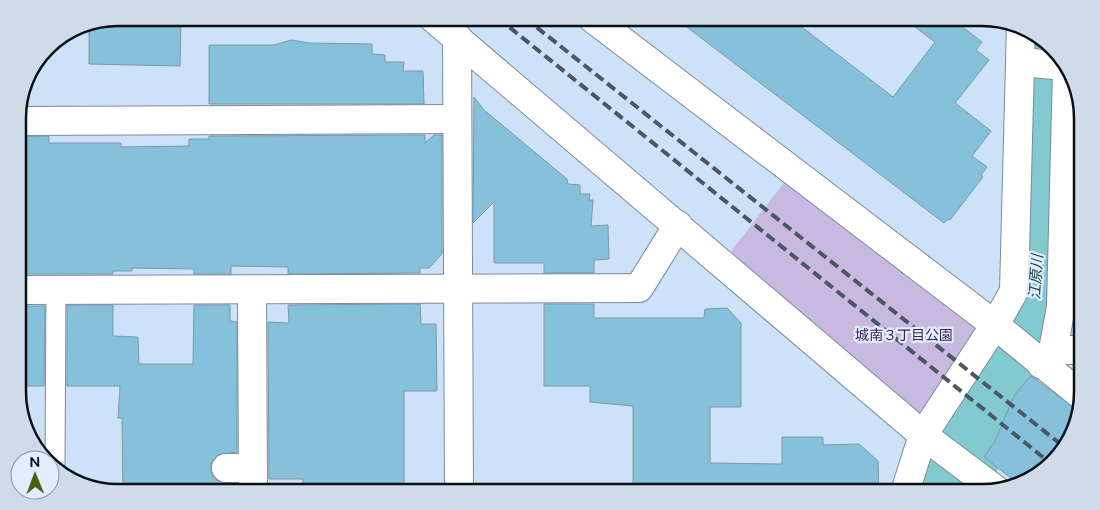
<svg xmlns="http://www.w3.org/2000/svg" width="1100" height="510" font-family="Figtree,'Noto Sans JP',sans-serif">
<rect width="100%" height="100%" fill="#cde1f8"/>
<polygon fill="#c9b9e0" points="794,170 995,325 923,435 722,263"/>
<g fill="none" stroke-linecap="round" stroke-linejoin="round">
<polyline stroke="#83cad0" stroke-width="65" points="952,492 1033,313 1044,162 1045,44"/>
</g>
<g fill="#85c1db" stroke="#7c99a6">
<polygon points="118,18 181,18 180,66 89,64 89,23"/>
<polygon points="675,18 790,18 893,97 935,42 903,18 951,18 982,42 976,50 989,60 955,103 991,131 972,156 987,167 981,175 983,177 950,220 948,219 944,223"/>
<polygon points="292,40 309,43 372,44 372,54 385,55 385,62 404,62 403,71 423,71 424,104 209,104 209,45 273,45"/>
<polygon points="474,97 484,110 567,179 568,184 580,185 580,194 590,194 589,200 593,200 591,226 608,225 609,259 594,260 594,273 544,273 544,263 494,263 494,202 473,223"/>
<polygon points="425,135 425,143 434,135 442,135 442,254 429,268 420,268 420,273 288,274 288,267 231,266 231,274 194,274 194,269 132,268 132,271 113,271 113,274 18,274 18,137 49,136 49,143 121,143 121,147 189,146 189,139 209,139 209,136"/>
<polygon points="420,304 421,324 436,324 437,391 404,391 404,492 302,492 303,479 269,479 268,322 289,323 288,305"/>
<polygon points="544,304 594,304 594,318 704,318 705,309 727,308 741,323 741,407 710,407 710,463 782,464 782,437 823,437 823,445 859,444 878,461 879,492 633,492 633,406 590,402 590,386 544,386"/>
<polygon points="67,305 113,305 113,336 138,337 139,364 193,364 194,305 230,305 230,321 237,322 237,452 218,455 212,461 210,468 212,475 218,481 233,484 233,492 123,492 122,418 118,418 120,386 67,386"/>
<polygon points="18,306 45,306 44,386 18,386"/>
<polygon points="1031,376 1079,411 1075,431 1038,475 1017,483 984,457 995,441 1015,394"/>
</g>
<g fill="none" stroke-linecap="round" stroke-linejoin="round">
<g stroke="#7a8ba0" stroke-width="21">
<polyline id="lane" points="55,466 56,290"/>
</g>
<g stroke="#7a8ba0" stroke-width="30">
<g id="street">
<polyline points="433,18 923,435 996,490"/>
<polyline points="592,18 995,325 1082,396"/>
<polyline points="457,37 459,492"/>
<polyline points="1021,62 1065,66"/>
<polyline points="18,121 457,119"/>
<polyline points="18,290 639,288 678,225"/>
<polyline points="252,290 253,492"/>
<polyline points="1053,350 1082,350"/>
<polyline points="1041,364 1053,350 1061,307 1067,70"/>
<polyline points="226,468 253,468"/>
<polyline points="905,492 923,435 995,325 1014,291 1021,25"/>
</g>
</g>
<use href="#lane" stroke="#fff" stroke-width="19"/>
<use href="#street" stroke="#fff" stroke-width="28"/>
<g stroke="#4b5763" stroke-width="4" stroke-dasharray="10 5" stroke-linecap="butt">
<polyline points="498,18 1049,462"/>
<polyline points="525,18 1063,446"/>
</g>
</g>
<g text-anchor="middle" stroke-width="4.5" stroke-linejoin="round" paint-order="stroke">
<g font-size="14" fill="#3b1f59" stroke="#e1edfb">
<text x="904" y="340">城南３丁目公園</text>
</g>
<g font-size="15" font-style="italic" fill="#183b3e" stroke="#e1edfb">
<text transform="translate(1036 277) rotate(-86)" y="5">江原川</text>
</g>
</g>
<path d="M0 0H1100V510H0ZM118 26H982A92 92 0 0 1 1074 118V392A92 92 0 0 1 982 484H118A92 92 0 0 1 26 392V118A92 92 0 0 1 118 26Z" fill="#d0dbe9" fill-rule="evenodd"/>
<path fill="none" stroke="#091017" stroke-width="2.5" d="M118 26H982A92 92 0 0 1 1074 118V392A92 92 0 0 1 982 484H118A92 92 0 0 1 26 392V118A92 92 0 0 1 118 26Z"/>
<g transform="translate(35 475) rotate(359)"><circle r="24" fill="#e1edfb" stroke="#8b95a0"/>
<path d="M0-4L9 19L0 12L-9 19Z" fill="#48600d"/>
<text y="-8" font-size="14" font-weight="bold" text-anchor="middle" fill="#091017">N</text>
</g>
</svg>
